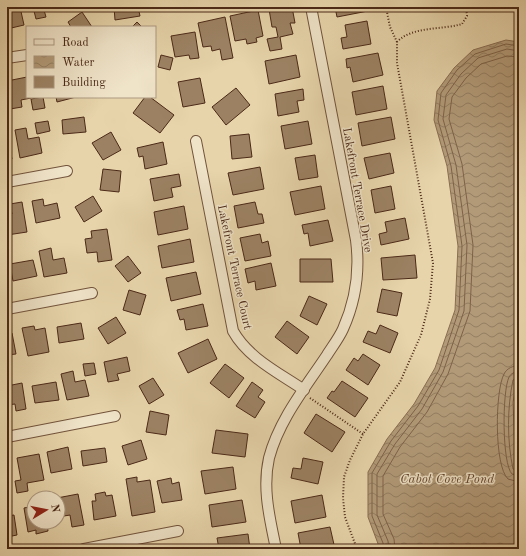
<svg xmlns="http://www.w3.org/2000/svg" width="526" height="556" font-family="'Old Standard TT',serif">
<defs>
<pattern id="water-waves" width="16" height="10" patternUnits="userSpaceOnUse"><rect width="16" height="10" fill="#b29a78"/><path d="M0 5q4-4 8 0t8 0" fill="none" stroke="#937e61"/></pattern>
</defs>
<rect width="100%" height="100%" fill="#e7d4aa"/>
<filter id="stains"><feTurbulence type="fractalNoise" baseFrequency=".005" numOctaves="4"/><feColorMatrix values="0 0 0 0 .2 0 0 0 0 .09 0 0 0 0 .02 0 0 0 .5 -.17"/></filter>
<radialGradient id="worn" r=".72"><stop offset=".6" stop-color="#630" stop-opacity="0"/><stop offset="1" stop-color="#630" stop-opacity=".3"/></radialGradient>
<polygon fill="url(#water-waves)" stroke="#896d51" points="506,40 519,42 519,372 513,402 515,454 519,477 519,549 380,549 368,517 368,472 387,439 414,404 435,368 455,310 458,246 447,166 434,120 437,91 454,68 473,50"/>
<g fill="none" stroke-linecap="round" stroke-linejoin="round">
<g stroke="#7e6248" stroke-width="1">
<path d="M 519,365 C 513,366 507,368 504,374 C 495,391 494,466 508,479 L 519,482"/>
<path d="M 519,371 C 515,372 511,373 509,377 C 502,392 502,464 512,474 L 519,476"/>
<path d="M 519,377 L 513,380 C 507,408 507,441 513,469 L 519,471"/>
<polyline points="384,549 383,543 372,516 372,473 391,441 418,406 439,370 459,310 462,246 451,166 438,120 441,93 457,70 475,54 506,44 519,46"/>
<polyline points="389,549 388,541 377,515 377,474 395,444 422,409 443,372 464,311 467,245 456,165 443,119 446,95 461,74 478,58 507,49 519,51"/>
<polyline points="395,549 394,539 383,514 383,476 400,447 427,412 448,374 470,311 473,245 462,164 449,119 452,97 466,78 481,64 507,56 519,57"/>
</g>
</g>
<g fill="#9c8263" stroke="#4b2917">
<polygon points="7,7 20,7 24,25 7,29"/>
<polygon points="33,7 58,7 44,10 46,17 36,19"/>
<polygon points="114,7 138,7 140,16 115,20"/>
<polygon points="279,7 292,7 295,23 290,23 293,34 280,37 282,49 270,51 267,39 278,37 276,27 272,27 269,9"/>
<polygon points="335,7 368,7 368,11 337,17"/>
<polygon points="393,7 414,7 394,10"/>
<polygon points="258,10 263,36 256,38 257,42 247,44 246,39 235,41 230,16"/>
<polygon points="82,12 92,27 71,27 68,22"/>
<polygon points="225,17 233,58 222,60 220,49 212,51 211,46 203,47 198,23"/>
<polygon points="367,21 371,44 343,49 341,38 347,37 345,25"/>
<polygon points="137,22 142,27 132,27"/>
<polygon points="195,32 199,58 190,59 189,55 175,57 171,36"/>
<polygon points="378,53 383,75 353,82 350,67 347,68 346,59"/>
<polygon points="161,55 173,58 170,70 158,67"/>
<polygon points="296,55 300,77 269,84 265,61"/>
<polygon points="27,77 27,97 31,98 21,100 22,107 10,109 7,81"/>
<polygon points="200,78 205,103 183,107 178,82"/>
<polygon points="383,86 387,109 356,115 352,92"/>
<polygon points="236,88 250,105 226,125 212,107"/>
<polygon points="303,89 304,100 297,101 299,112 278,116 275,94"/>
<polygon points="43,97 45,108 33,110 31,99"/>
<polygon points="56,97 76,97 57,102"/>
<polygon points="145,97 150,97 174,115 160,133 133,113"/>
<polygon points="84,117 86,132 63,134 62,120"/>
<polygon points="391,117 395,139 362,146 358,123"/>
<polygon points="48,121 50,131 37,134 35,123"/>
<polygon points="308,121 312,144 285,149 281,126"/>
<polygon points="26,128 28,139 39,137 42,153 20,158 15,130"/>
<polygon points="111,132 121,150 103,160 92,143"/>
<polygon points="249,134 252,157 232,159 230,136"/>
<polygon points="7,136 12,159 7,160"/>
<polygon points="163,142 167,164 145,169 143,156 139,157 137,148"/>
<polygon points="390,153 394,173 369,179 364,158"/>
<polygon points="315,155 318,177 299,180 295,158"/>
<polygon points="260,167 264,189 233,195 228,173"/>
<polygon points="103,169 121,171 119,192 100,190"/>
<polygon points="179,174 181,186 171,188 173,197 154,201 150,179"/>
<polygon points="321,186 325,209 295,215 290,192"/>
<polygon points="391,186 395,209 375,213 371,190"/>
<polygon points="93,196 102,211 84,222 75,207"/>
<polygon points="43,199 44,206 57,203 60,218 36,223 32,201"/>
<polygon points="22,202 27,232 7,235 7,215 12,214 10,204"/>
<polygon points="255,202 258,214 262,214 264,223 238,228 234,206"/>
<polygon points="184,206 188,229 158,235 154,212"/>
<polygon points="405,218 409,239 381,245 379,234 387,232 385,222"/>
<polygon points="328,220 333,241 310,246 308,233 304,234 302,225"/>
<polygon points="107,229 112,260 98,262 97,252 87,253 85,239 92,238 91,231"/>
<polygon points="260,234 262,243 268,241 271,256 245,261 240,238"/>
<polygon points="190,239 194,262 162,268 158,246"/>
<polygon points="51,248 53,260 64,258 67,273 44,277 39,251"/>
<polygon points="415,255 417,278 383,280 381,258"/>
<polygon points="128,256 141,273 128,282 115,266"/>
<polygon points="300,259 331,259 333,282 300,282"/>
<polygon points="33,260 37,276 13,281 10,264"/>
<polygon points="271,263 276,286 256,290 255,281 248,283 245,269"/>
<polygon points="196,272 201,294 171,301 166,278"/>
<polygon points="382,289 402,293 397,316 377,312"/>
<polygon points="129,290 146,295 140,315 123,310"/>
<polygon points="309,296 327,304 317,325 300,316"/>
<polygon points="203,304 208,326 186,330 184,319 180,320 177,310"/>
<polygon points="116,317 126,333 108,344 98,328"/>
<polygon points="287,321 309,337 297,354 275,337"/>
<polygon points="81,323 84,339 59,343 57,327"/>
<polygon points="380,325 398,333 390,353 363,342 368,331 376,334"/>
<polygon points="34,326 35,330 45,328 49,352 28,356 22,328"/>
<polygon points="12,333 16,354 7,355 7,334"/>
<polygon points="208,339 217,359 188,373 178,353"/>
<polygon points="363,354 380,365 368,385 346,370 354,358 358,361"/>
<polygon points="127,357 130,371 117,374 119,380 108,382 104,362"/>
<polygon points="94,363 96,374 85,376 83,364"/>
<polygon points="225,364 244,378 229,398 210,383"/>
<polygon points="73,371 75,382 85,380 89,396 67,400 61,374"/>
<polygon points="153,378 164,395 149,404 139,386"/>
<polygon points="342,381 368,398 355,417 327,398 332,391 334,392"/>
<polygon points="56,382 59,400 35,403 32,386"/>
<polygon points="252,382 263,390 258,397 265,402 255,418 236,406"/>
<polygon points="22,383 26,409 16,411 15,404 7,405 7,386"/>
<polygon points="150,411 169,415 166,435 146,432"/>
<polygon points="316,414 345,432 332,452 304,433"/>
<polygon points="216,430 248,434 245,457 212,453"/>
<polygon points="141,440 147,459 128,465 122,446"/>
<polygon points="68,447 72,469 51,473 47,452"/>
<polygon points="105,448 107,462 83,466 81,451"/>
<polygon points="39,454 44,480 27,483 28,491 17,493 15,481 21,480 17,458"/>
<polygon points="303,458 323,462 318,484 291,478 293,468 301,469"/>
<polygon points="233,467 236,489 205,494 201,471"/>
<polygon points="7,469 10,486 7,487"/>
<polygon points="137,477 137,482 150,480 155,512 132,516 126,479"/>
<polygon points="171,478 172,484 179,482 182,500 162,503 157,481"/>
<polygon points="105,492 106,496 112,495 116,516 94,520 92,501 96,501 95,494"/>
<polygon points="78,494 84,525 72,527 70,515 58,517 57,498"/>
<polygon points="322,495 326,517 295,523 291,501"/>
<polygon points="242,500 246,522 212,527 209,505"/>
<polygon points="34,506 34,522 47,522 48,531 36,534 36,530 28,532 24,508"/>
<polygon points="14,515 17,535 7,537 7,516"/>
<polygon points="330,527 335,549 301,549 298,533"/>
<polygon points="248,534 250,549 219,549 217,538"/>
</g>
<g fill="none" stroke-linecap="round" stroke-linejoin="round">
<g stroke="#72543c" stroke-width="12">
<g id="minor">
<polyline points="7,58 27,55"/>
<path d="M 196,141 L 233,331 C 248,358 279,373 304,390"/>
<polyline points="7,182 67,171"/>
<polyline points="7,309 92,293"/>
<polyline points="7,437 115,416"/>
<polyline points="84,549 178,531"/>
<path d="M 276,549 C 270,519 262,489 269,458 C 279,420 305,388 327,355 C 332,347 339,338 343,329 C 356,300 360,271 356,240 L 311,7"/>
</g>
</g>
<g stroke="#4b2917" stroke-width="2" stroke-dasharray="1 2" stroke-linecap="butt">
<polyline points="386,7 390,27 397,42"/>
<polyline points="512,7 519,11"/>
<polyline points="517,37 519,27"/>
<polyline points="310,398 363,434"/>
<path d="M 357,549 L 345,517 L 343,498 L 344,477 L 350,460 L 363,434 L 400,382 L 421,335 L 430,299 L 433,263 L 397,63 L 397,42 C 412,26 442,30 462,24 L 467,16 L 466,7"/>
</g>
<use href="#minor" stroke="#efe3c8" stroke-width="10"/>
</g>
<g text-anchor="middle" stroke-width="3" stroke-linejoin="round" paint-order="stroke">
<g font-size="12" fill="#4b2917" stroke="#efe3c8">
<text transform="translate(358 190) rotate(80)" y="4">Lakefront Terrace Drive</text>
<text transform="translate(235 267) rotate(78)" y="4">Lakefront Terrace Court</text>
</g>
<g font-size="13" font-style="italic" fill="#65452f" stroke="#efe3c8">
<text x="447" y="483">Cabot Cove Pond</text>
</g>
</g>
<rect width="526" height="556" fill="none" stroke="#e7d4aa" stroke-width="24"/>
<rect x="8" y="8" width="510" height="540" fill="none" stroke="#4b2917" stroke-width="2"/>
<rect x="12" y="12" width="502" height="532" fill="none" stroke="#4b2917"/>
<rect x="26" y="26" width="130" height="72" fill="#efe3c8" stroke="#ad9981"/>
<rect x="34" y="39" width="20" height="6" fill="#efe3c8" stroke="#ad9981"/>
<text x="62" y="46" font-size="12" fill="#4b2917">Road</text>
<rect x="34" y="56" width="20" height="12" fill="url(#water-waves)" stroke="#ad9981"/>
<text x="62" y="66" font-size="12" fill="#4b2917">Water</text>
<rect x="34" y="76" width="20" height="12" fill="#9c8263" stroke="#ad9981"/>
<text x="62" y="86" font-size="12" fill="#4b2917">Building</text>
<g transform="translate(46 510) rotate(80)"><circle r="19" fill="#efe3c8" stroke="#ad9981"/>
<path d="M0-3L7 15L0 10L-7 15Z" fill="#8f2418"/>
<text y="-6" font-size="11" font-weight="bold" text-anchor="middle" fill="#4b2917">N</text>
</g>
<rect width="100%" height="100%" filter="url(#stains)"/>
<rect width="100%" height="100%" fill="url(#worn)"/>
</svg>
